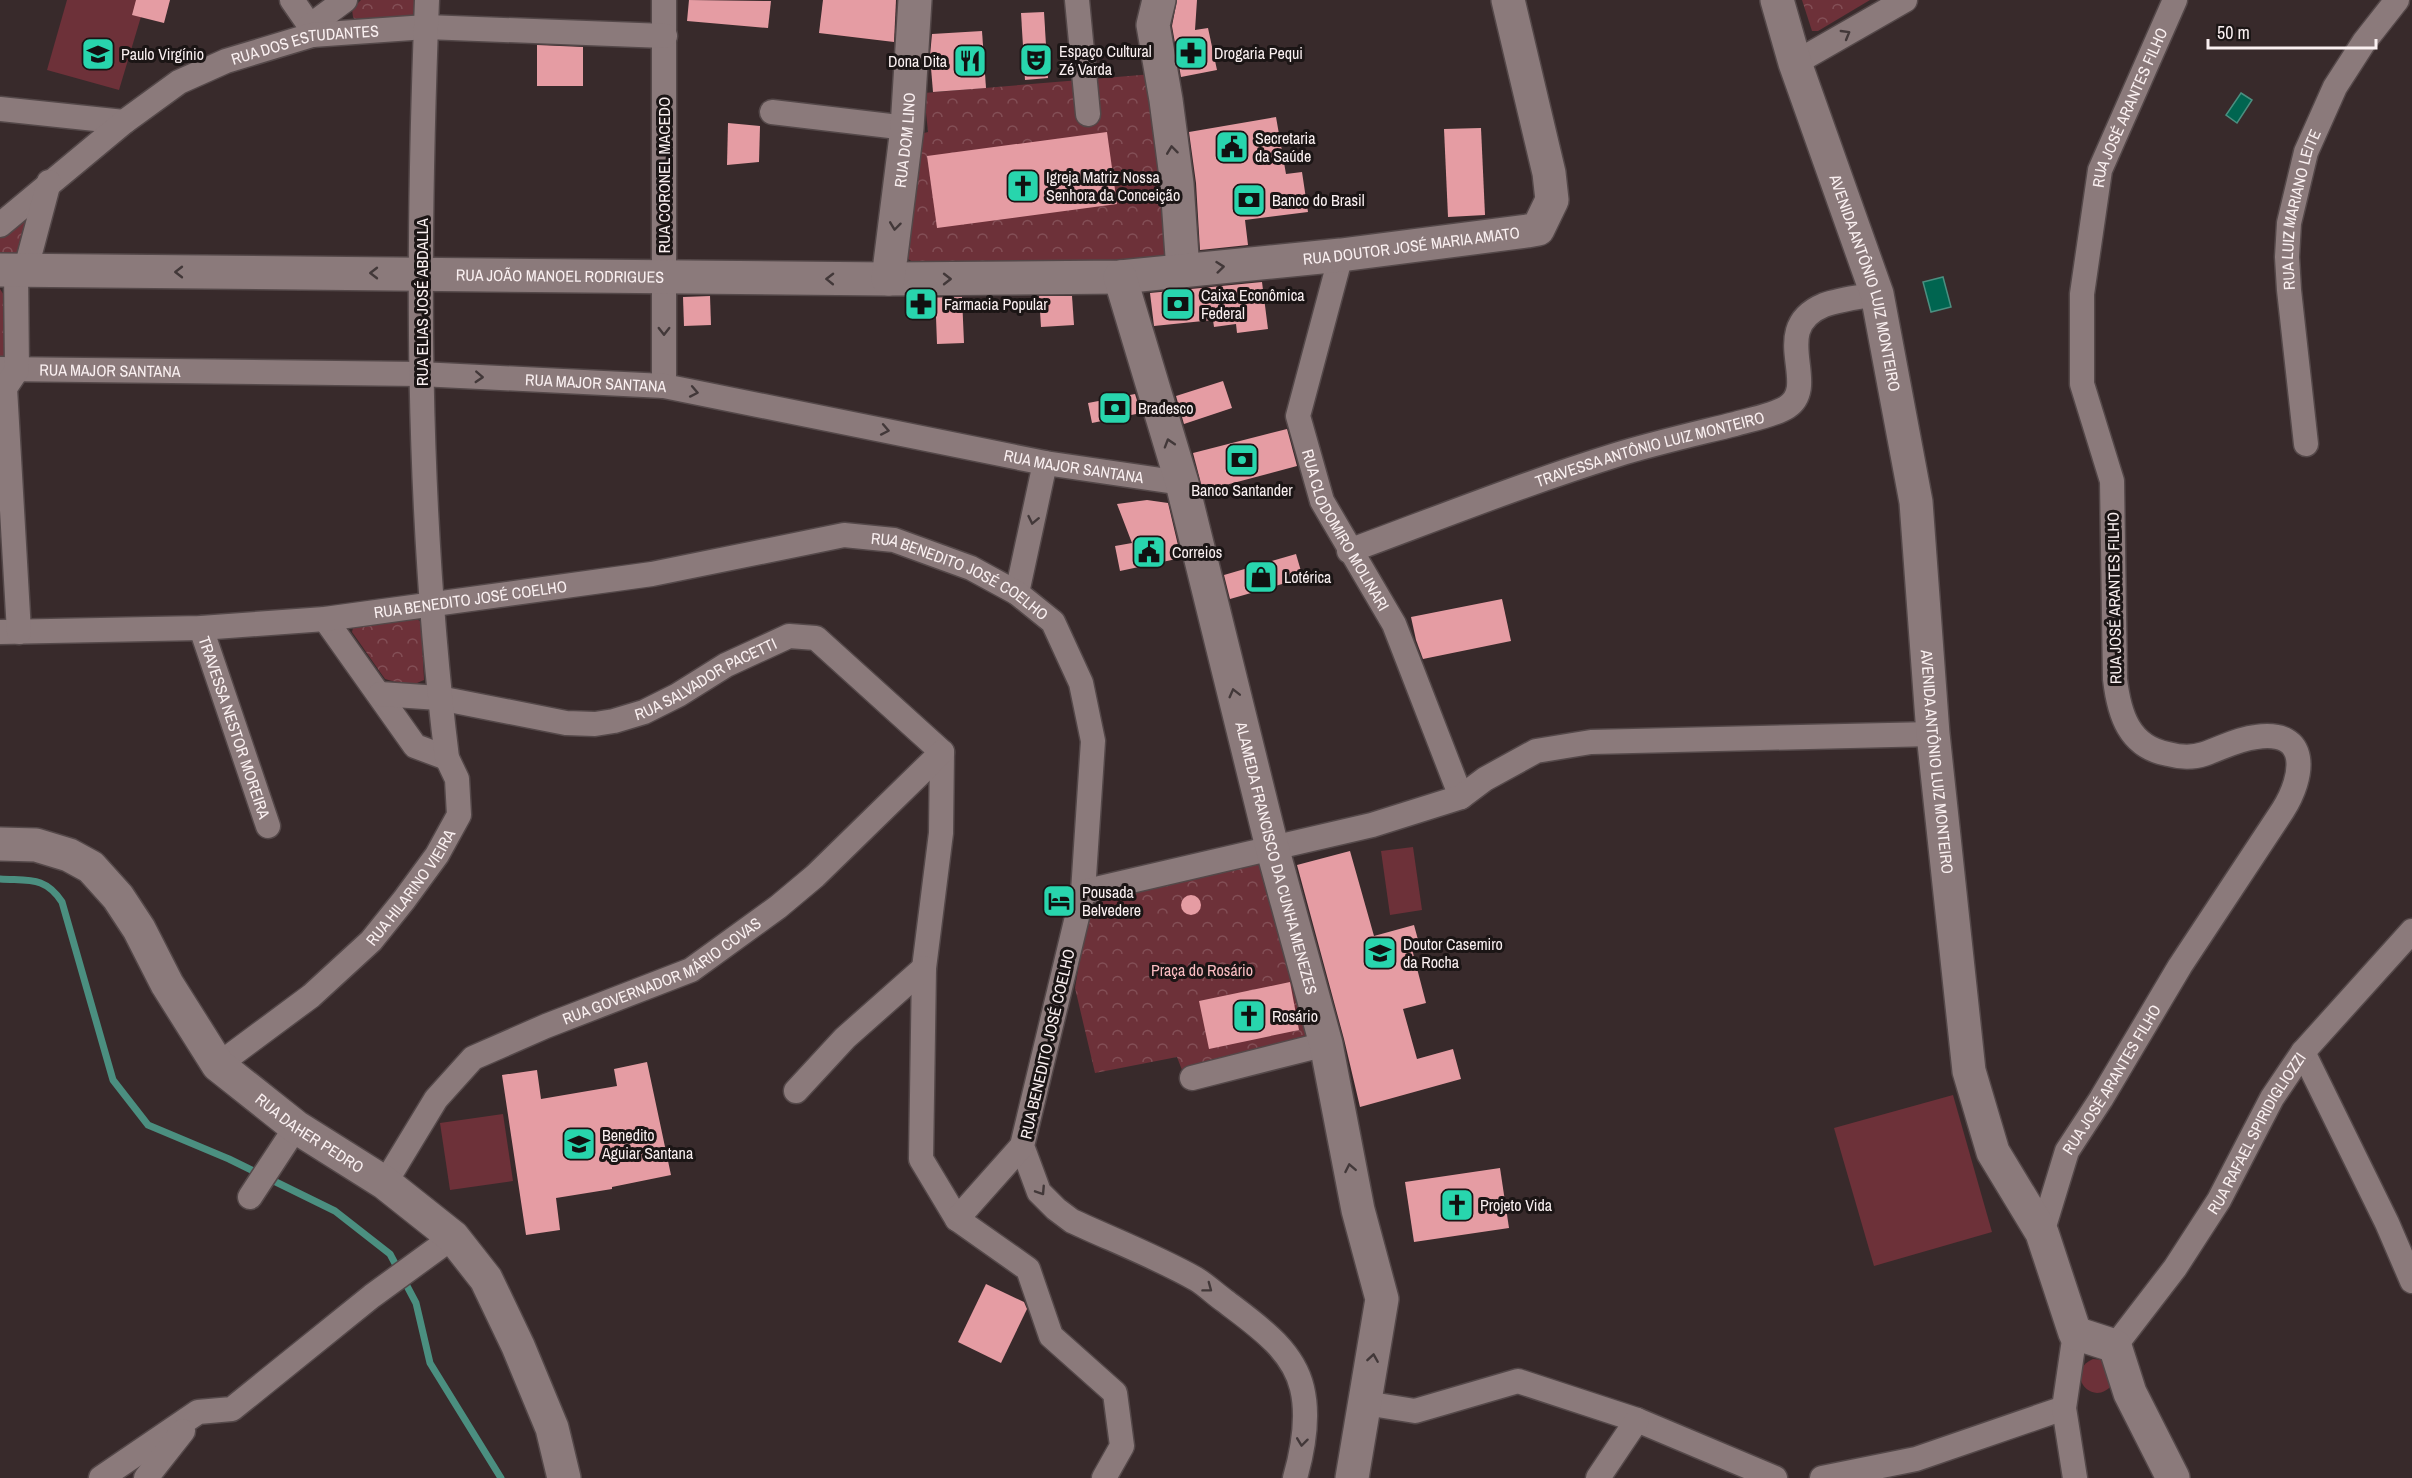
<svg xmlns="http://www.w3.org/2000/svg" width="2412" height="1478" font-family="'Archivo Narrow',sans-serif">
<defs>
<pattern id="park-crowns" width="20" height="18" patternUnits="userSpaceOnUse" patternTransform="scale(1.5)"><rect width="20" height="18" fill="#6d3139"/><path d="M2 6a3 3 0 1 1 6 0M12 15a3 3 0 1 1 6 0" fill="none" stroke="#834f56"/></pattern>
</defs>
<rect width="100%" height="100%" fill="#382a2b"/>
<g fill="#6d3139">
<polygon points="67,0 146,0 119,90 47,70"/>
<polygon points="1413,847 1422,910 1390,915 1381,851"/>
<polygon points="1953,1095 1992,1232 1874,1266 1834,1128"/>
<polygon points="503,1114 513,1181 450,1190 440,1123"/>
<path d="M 2093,1359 L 2104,1360 L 2113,1384 C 2092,1410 2063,1372 2093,1359 Z"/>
</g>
<g fill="url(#park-crowns)">
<polygon points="361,0 417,0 416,14 411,20 356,21 353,17 352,9"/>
<polygon points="1802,0 1870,0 1818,31 1812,31"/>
<polygon points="1153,74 1168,243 1165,254 1159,262 916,264 905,257 916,150 922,148 920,134 928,132 924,93"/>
<polygon points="21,215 28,219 17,260 0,264 0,234"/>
<polygon points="0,289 7,300 5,355 0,358"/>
<polygon points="413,616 421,622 424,680 410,686 385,679 352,632 354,624"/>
<polygon points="1259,864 1267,867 1311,1037 1182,1070 1177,1057 1095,1073 1075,988 1086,922 1101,901"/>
</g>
<g fill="#006550" stroke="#4b8f80" stroke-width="1.5">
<polygon points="2241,93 2252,100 2237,123 2226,115"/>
<polygon points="1943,277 1951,307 1931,312 1923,282"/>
</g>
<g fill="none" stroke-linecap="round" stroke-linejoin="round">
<path stroke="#4b8f80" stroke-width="7" d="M 0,879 C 29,881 45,876 62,902 L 113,1080 L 148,1125 L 229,1159 L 335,1211 L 390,1254 L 416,1303 L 430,1363 L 501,1478"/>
</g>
<g fill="#e59ca3">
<polygon points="136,0 170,0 164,23 132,15"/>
<polygon points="689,0 771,1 768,28 687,21"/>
<polygon points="823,0 896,0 894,42 819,33"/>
<polygon points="1177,0 1197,0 1195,30 1208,28 1217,70 1181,77 1172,26"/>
<polygon points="1044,12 1048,78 1025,80 1021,13"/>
<polygon points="982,31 986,88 933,92 930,56 932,34"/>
<polygon points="537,45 583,47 583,86 537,86"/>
<polygon points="1276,117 1286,174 1302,172 1308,212 1245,220 1248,245 1200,250 1196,183 1189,132"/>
<polygon points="728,123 760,126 759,162 727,165"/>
<polygon points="1481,128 1485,215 1448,217 1444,129"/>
<polygon points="1107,132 1117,204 937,228 927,156"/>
<polygon points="1262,282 1268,329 1237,333 1236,324 1214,327 1213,320 1154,326 1150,293"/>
<polygon points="710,296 711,325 684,326 683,297"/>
<polygon points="1039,296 1072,296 1074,325 1041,327"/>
<polygon points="962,297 964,343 937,344 936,317 911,318 910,298"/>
<polygon points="1223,381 1232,408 1184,424 1176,396"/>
<polygon points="1135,394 1141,413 1092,423 1088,403"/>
<polygon points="1287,429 1297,466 1203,491 1193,453"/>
<polygon points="1147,500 1168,503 1181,558 1120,571 1115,546 1132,543 1117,504"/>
<polygon points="1296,554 1303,578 1230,599 1224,575"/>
<polygon points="1502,599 1511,641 1423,659 1416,640 1411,617"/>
<polygon points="1350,851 1374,936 1414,925 1420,947 1412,949 1426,1003 1403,1009 1417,1059 1453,1049 1461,1079 1360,1107 1344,1039 1297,865"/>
<circle cx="1191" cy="905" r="10"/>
<polygon points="1290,982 1299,1030 1209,1049 1199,1001"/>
<polygon points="647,1062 671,1175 612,1187 612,1189 556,1198 560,1230 526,1235 502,1075 537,1070 541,1099 617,1086 614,1069"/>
<polygon points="1500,1168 1509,1228 1414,1242 1405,1182"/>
<polygon points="986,1284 1024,1302 1027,1309 1001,1363 958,1342"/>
</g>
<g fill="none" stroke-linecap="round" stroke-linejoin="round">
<g stroke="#544849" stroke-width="27">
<g id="street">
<polyline points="292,0 310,26 312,35"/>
<polyline points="664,0 664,386"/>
<polyline points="1077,0 1088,114"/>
<polyline points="310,26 345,0"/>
<polyline points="1795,63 1905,0"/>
<polyline points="0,109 124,122"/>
<polyline points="772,112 907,128"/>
<path id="s1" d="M 0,225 L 124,122 L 179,82 L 226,61 L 312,35 L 426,27 L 665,36"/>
<path id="s2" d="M 1341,255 L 1298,416 L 1322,501 L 1394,624 L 1461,797"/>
<path id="s3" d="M 0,369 L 420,374 L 664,386 L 1045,463 L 1182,483"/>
<path id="s4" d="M 2306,444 L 2289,290 L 2287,257 L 2289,223 L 2306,152 L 2335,87 L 2364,42 L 2397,0"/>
<path id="s5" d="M 1349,551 C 1438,518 1526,483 1616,455 C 1655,443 1695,434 1735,424 C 1749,420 1775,415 1787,407 C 1821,385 1767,329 1824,305 C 1840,299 1860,297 1877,294"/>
<polyline points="1017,593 1045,463"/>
<polyline points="325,619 415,746 447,758"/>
<path id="s6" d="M 201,628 L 268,826"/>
<path id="s7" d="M 0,632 L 201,628 L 325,619 L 652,574 L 844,535 L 894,540 L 971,568 L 1017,593 L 1053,622 L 1081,683 L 1093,741 L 1083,892 L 1022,1146 L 1039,1192 L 1056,1209 L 1072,1221 C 1113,1240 1157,1257 1196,1279 C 1206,1285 1215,1294 1225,1301 C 1255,1324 1293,1349 1302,1388 C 1309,1417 1303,1450 1295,1478"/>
<polyline points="19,632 5,388 17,370 16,270 28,261 49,182"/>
<path id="s8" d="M 380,694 L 439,698 L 566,723 L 595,724 L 614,721 L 644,712 L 678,695 L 726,665 L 789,636 L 816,638 L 942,752 L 941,833 L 924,968 L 921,1159 L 957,1219"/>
<polyline points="1083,892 1372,825 1461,797 1485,779 1536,751 1591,742 1933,734"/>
<polyline points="2303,1052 2387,1223 2412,1281"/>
<path id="s9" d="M 218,1065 L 311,996 L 371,941 L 404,900 L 437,855 L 459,815 L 457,779 L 447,758 C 416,507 417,253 427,0"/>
<polyline points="1192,1078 1326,1044"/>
<polyline points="796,1091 845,1038 924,968"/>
<polyline points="1022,1146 957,1219 1028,1269 1051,1336 1115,1393 1122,1446 1104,1478"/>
<path id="s10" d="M 385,1183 L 436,1099 L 473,1058 L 546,1026 L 691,970 L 778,907 L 815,876 L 942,752"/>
<polyline points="250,1197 296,1127"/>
<path id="s11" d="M 2042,1233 L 2067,1151 L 2101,1099 L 2180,966 L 2283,810 C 2304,777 2311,729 2256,737 C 2237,739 2222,748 2204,754 C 2192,758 2179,757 2168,754 C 2129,747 2119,714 2115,679 L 2112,481 L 2082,384 L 2082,294 L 2100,170 L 2175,0"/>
<path id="s12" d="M 2115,1346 L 2175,1268 L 2219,1200 L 2272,1098 L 2303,1052 L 2412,931"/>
<polyline points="1365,1403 1415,1411 1518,1381 1637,1420 1775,1478"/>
<polyline points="101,1478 198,1412 232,1409 372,1296 453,1237"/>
<polyline points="146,1478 183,1431"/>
<polyline points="1598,1478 1637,1420"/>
<polyline points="1822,1478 1916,1459 2064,1408"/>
<polyline points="2075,1478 2064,1408 2075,1333"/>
</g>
</g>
<g stroke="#544849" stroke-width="36">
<g id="secondary">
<polyline points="1159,0 1153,25 1166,100 1177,184 1183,271"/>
<path id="s13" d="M 1777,0 L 1795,63 L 1877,294 L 1916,502 L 1933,734 L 1969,1071 L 1993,1152 L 2042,1233 L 2075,1333 L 2115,1346 L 2130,1393 L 2173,1478"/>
<path id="s14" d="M 0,270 L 888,279 L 1120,277 L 1341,255 L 1527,231 L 1538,229 L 1552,200 L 1549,173 L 1508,0"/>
<path id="s15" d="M 1120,277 L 1182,483 L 1272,847 L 1326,1044 L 1358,1210 L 1382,1299 L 1352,1478"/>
<path id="s16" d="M 888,279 L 907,128 L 915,0"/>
<path id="s17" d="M 0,844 L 36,845 L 69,855 L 91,867 L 118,897 L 139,929 L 167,984 L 218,1065 L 296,1127 L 385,1183 L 453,1237 L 486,1279 L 518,1346 L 552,1428 L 564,1478"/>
</g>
</g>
<use href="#street" stroke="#8b7a7b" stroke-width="24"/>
<use href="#secondary" stroke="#8b7a7b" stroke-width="33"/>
</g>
<defs><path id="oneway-chevron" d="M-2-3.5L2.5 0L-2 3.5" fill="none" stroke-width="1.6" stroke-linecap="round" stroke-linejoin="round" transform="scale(1.5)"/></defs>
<g stroke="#423839">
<use href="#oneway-chevron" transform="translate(1846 34) rotate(-30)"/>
<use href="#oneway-chevron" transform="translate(1172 150) rotate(-97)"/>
<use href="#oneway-chevron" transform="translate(895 226) rotate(97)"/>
<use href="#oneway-chevron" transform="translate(1220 267) rotate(-6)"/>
<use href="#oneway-chevron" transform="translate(179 272) rotate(-180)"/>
<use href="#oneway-chevron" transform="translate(374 273) rotate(-180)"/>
<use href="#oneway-chevron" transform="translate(830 279) rotate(-179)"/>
<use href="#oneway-chevron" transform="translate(947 279)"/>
<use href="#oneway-chevron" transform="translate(664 331) rotate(90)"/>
<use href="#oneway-chevron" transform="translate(479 377) rotate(3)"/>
<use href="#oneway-chevron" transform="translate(694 392) rotate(11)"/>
<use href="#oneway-chevron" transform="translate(885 430) rotate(11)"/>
<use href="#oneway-chevron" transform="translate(1169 443) rotate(-107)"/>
<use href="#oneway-chevron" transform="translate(1033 520) rotate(102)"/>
<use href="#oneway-chevron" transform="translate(1234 693) rotate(-104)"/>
<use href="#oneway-chevron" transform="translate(1350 1168) rotate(-101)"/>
<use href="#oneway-chevron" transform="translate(1041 1191) rotate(57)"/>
<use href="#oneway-chevron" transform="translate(1208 1288) rotate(37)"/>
<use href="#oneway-chevron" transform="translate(1373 1358) rotate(-81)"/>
<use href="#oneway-chevron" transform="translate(1302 1442) rotate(97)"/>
</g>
<defs>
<g id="pharmacy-square" transform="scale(1.725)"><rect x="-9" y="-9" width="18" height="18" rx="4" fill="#28d5ad" stroke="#1b1515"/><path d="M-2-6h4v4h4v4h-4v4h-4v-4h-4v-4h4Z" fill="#111"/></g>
<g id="school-square" transform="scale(1.725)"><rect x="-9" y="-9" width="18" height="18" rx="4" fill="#28d5ad" stroke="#1b1515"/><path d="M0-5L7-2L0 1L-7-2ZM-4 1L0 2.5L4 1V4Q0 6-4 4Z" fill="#111"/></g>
<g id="theatre-square" transform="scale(1.725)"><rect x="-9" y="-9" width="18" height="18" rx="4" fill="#28d5ad" stroke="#1b1515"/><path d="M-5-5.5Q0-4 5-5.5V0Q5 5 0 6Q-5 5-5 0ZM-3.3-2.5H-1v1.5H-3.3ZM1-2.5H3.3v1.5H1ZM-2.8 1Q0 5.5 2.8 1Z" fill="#111"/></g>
<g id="restaurant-square" transform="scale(1.725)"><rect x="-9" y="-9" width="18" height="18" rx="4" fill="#28d5ad" stroke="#1b1515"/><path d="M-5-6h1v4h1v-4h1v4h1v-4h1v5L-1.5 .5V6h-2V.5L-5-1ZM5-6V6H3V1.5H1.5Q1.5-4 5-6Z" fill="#111"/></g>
<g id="civic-square" transform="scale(1.725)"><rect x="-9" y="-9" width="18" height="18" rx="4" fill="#28d5ad" stroke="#1b1515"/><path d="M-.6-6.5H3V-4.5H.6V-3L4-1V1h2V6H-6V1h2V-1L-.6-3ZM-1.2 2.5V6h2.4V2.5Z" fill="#111"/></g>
<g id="church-square" transform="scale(1.725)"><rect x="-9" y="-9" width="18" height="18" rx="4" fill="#28d5ad" stroke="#1b1515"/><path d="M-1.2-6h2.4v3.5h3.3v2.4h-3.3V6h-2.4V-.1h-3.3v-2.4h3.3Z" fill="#111"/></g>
<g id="bank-square" transform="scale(1.725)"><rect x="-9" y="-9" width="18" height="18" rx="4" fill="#28d5ad" stroke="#1b1515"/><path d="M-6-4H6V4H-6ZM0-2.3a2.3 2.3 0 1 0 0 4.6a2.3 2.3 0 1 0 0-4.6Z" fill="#111"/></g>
<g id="shop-square" transform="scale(1.725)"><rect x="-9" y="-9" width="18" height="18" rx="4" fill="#28d5ad" stroke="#1b1515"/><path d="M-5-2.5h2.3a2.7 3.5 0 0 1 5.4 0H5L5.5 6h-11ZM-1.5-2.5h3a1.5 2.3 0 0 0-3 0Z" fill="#111"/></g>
<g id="hotel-square" transform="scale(1.725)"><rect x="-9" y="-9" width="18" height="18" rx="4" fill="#28d5ad" stroke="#1b1515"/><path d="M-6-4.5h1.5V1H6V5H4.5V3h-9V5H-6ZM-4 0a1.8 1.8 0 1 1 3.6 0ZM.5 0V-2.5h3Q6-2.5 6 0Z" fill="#111"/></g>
<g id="university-square" transform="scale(1.725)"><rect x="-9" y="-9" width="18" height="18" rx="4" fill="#28d5ad" stroke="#1b1515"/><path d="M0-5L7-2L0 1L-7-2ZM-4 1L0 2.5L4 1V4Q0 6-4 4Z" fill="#111"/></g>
</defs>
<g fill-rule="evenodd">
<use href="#pharmacy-square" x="1191" y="53"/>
<use href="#school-square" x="98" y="54"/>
<use href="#theatre-square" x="1036" y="60"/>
<use href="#restaurant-square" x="970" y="61"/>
<use href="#civic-square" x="1232" y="147"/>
<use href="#church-square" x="1023" y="186"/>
<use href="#bank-square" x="1249" y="200"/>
<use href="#pharmacy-square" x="921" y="304"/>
<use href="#bank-square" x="1178" y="304"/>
<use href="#bank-square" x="1115" y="408"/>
<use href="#bank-square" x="1242" y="460"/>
<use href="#civic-square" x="1149" y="552"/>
<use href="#shop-square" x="1261" y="577"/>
<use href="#hotel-square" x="1059" y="901"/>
<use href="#school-square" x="1380" y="953"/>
<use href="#church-square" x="1249" y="1016"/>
<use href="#university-square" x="579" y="1144"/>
<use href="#church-square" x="1457" y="1205"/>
</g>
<g text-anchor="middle" stroke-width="6" stroke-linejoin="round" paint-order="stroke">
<g font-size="16" fill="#faf0f1" stroke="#1b1515">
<text dy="6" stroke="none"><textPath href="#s1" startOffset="362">RUA DOS ESTUDANTES</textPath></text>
<text dy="6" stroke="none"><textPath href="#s11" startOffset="1372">RUA JOSÉ ARANTES FILHO</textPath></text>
<text dy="6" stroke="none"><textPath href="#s16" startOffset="140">RUA DOM LINO</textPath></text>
<text transform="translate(664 175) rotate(-90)" y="6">RUA CORONEL MACEDO</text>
<text dy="6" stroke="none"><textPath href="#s4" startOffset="237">RUA LUIZ MARIANO LEITE</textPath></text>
<text dy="6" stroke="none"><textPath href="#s14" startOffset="1413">RUA DOUTOR JOSÉ MARIA AMATO</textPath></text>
<text dy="6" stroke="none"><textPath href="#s14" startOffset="560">RUA JOÃO MANOEL RODRIGUES</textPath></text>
<text dy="6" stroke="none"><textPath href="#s13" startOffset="297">AVENIDA ANTÔNIO LUIZ MONTEIRO</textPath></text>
<text transform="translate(422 302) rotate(-90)" y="6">RUA ELIAS JOSÉ ABDALLA</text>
<text dy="6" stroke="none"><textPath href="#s3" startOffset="110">RUA MAJOR SANTANA</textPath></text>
<text dy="6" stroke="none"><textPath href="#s3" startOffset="596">RUA MAJOR SANTANA</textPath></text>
<text dy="6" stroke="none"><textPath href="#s5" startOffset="318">TRAVESSA ANTÔNIO LUIZ MONTEIRO</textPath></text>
<text dy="6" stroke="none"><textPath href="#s3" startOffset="1082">RUA MAJOR SANTANA</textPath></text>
<text dy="6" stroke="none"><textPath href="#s2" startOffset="291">RUA CLODOMIRO MOLINARI</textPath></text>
<text dy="6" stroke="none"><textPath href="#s7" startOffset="976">RUA BENEDITO JOSÉ COELHO</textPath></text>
<text transform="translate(2114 598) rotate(-91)" y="6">RUA JOSÉ ARANTES FILHO</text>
<text dy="6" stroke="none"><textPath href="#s7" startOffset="472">RUA BENEDITO JOSÉ COELHO</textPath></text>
<text dy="6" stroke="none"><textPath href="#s8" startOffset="338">RUA SALVADOR PACETTI</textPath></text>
<text dy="6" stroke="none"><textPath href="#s6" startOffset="105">TRAVESSA NESTOR MOREIRA</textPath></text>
<text dy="6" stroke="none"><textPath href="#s13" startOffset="783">AVENIDA ANTÔNIO LUIZ MONTEIRO</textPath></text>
<text dy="6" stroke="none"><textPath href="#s15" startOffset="602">ALAMEDA FRANCISCO DA CUNHA MENEZES</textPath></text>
<text dy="6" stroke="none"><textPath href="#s9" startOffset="264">RUA HILARINO VIEIRA</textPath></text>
<text dy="6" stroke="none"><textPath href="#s10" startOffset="362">RUA GOVERNADOR MÁRIO COVAS</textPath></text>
<text transform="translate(1047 1044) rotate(-77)" y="6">RUA BENEDITO JOSÉ COELHO</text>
<text dy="6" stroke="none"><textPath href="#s11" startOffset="170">RUA JOSÉ ARANTES FILHO</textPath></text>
<text dy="6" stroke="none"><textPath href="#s17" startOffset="446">RUA DAHER PEDRO</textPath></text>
<text dy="6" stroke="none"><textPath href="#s12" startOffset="256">RUA RAFAEL SPIRIDIGLIOZZI</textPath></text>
</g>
<g font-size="16" fill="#faf0f1" stroke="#1b1515" text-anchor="start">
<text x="1059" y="57">Espaço Cultural<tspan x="1059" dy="18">Zé Varda</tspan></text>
<text x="1214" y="59">Drogaria Pequi</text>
<text x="121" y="60">Paulo Virgínio</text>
<text x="947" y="67" text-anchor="end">Dona Dita</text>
<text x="1255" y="144">Secretaria<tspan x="1255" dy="18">da Saúde</tspan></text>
<text x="1046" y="183">Igreja Matriz Nossa<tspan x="1046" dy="18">Senhora da Conceição</tspan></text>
<text x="1272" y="206">Banco do Brasil</text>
<text x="1201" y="301">Caixa Econômica<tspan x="1201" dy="18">Federal</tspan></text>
<text x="944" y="310">Farmacia Popular</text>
<text x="1138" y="414">Bradesco</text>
<text x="1242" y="496" text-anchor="middle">Banco Santander</text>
<text x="1172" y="558">Correios</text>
<text x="1284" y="583">Lotérica</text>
<text x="1082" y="898">Pousada<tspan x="1082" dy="18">Belvedere</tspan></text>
<text x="1403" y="950">Doutor Casemiro<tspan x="1403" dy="18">da Rocha</tspan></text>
<text x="1272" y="1022">Rosário</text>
<text x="602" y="1141">Benedito<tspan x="602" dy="18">Aguiar Santana</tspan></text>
<text x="1480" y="1211">Projeto Vida</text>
</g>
<g font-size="16" fill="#fabdc2" stroke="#1b1515">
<text x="1202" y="976">Praça do Rosário</text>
</g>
</g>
<path d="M2208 39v9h168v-9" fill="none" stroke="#faf0f1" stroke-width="3"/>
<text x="2217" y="39" font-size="18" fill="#faf0f1" stroke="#1b1515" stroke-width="4.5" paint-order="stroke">50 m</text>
</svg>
